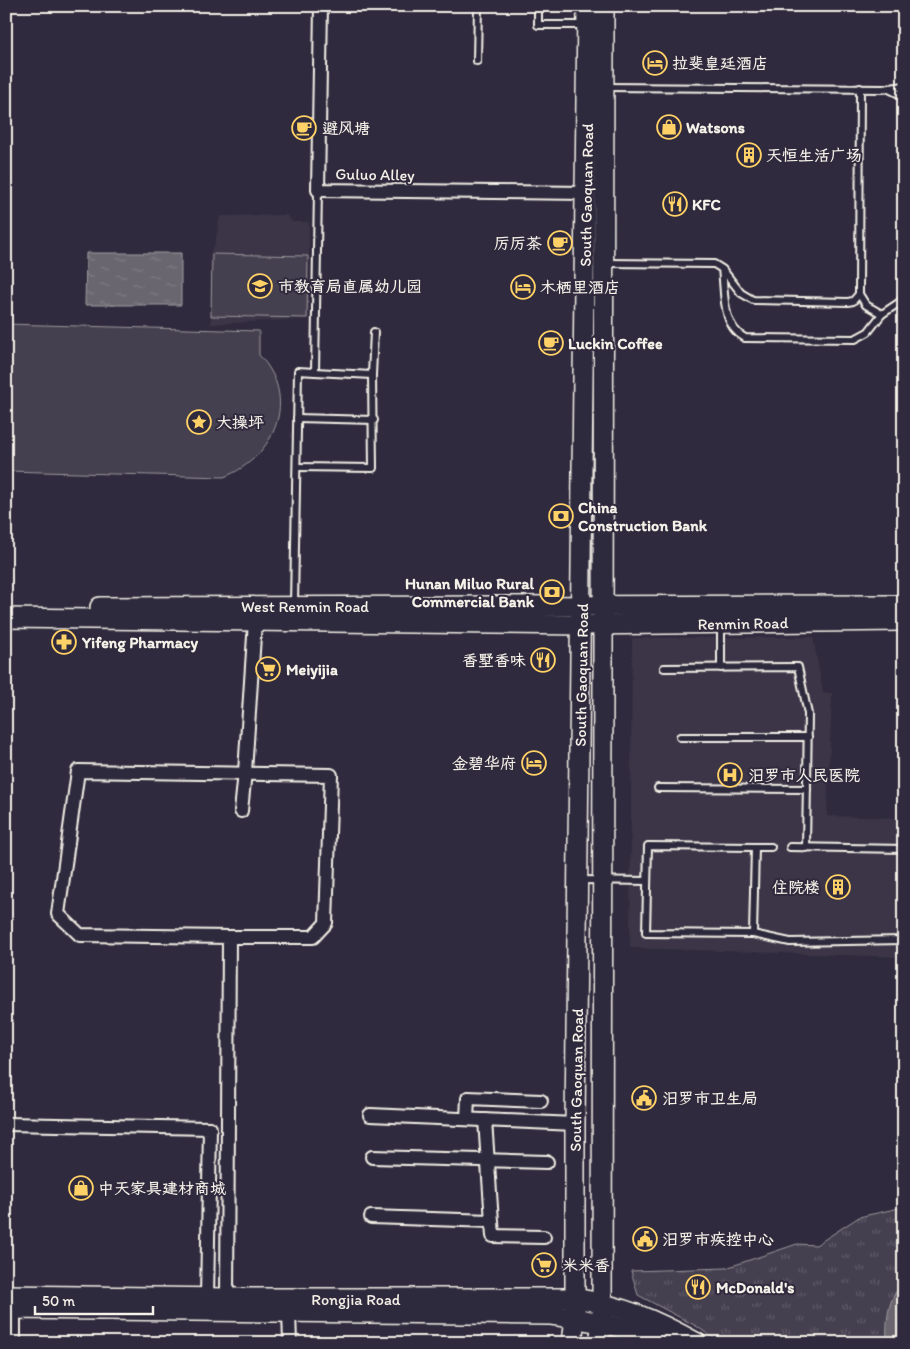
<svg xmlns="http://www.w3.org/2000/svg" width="910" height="1349" font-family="Itim,'LXGW WenKai TC',sans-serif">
<defs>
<pattern id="park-tufts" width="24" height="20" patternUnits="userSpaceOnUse" patternTransform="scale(1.25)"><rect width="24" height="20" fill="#454050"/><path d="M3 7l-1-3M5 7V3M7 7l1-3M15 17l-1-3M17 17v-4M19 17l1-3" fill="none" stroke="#605c69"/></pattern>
<pattern id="water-ripples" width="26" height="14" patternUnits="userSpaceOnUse" patternTransform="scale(1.25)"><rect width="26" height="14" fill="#6a6670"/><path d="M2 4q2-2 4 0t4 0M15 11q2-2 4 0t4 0" fill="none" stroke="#807c84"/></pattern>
</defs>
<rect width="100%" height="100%" fill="#2f2a3d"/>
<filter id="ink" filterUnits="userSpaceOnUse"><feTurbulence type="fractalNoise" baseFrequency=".02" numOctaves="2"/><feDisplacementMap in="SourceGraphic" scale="10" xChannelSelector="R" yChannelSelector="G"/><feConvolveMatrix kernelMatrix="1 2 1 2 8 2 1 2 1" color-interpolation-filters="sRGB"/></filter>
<g filter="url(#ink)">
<g fill="#3b3647">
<polygon points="287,215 292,222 309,222 309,319 211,324 210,253 215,244 220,216"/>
<polygon points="813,637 823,692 832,693 827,816 904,818 904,957 630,948 632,638"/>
</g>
<polygon fill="url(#park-tufts)" stroke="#9c989c" points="904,1207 904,1343 721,1343 696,1326 638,1295 631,1271 726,1268 797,1244 816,1245 859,1217"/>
<g fill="#454050" stroke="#9c989c">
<polygon points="212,254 308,256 307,318 211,316"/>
<path d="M 6,324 L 259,331 L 259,355 C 300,398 275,457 224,477 L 6,471 Z"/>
</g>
<g fill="url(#water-ripples)" stroke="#a19ea0">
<polygon points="86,253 181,253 181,305 85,305"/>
<path d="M 904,1283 L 904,1343 L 887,1343 C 886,1322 887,1297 904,1283 Z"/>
</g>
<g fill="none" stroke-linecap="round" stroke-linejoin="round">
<g stroke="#f4f1e8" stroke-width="10">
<g id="lane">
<polyline points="538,6 538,25 585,25"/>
<polyline points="477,61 478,6"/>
<polyline points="605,87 883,89 904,86"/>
<polyline points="860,88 859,294 866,305 882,314"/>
<polyline points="889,89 901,95 904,99"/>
<path d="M 606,263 L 714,264 L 722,269 C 725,291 721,326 745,338 L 855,339 L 868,332 L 882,314 L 900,302 L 904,295"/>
<polyline points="723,270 741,293 753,300 848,302 853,301 859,294"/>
<polyline points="315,372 372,375"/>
<polyline points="297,418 374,420"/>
<polyline points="297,467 373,468 372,375 374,332"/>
<polyline points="294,605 298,371 315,372 318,190"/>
<polyline points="721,625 721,668"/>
<polyline points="664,668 798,667 808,714 806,848"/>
<polyline points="680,737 808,737"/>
<polyline points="658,788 807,789"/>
<polygon points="648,846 755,847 753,934 646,933"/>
<polyline points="755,847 771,847"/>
<polyline points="790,847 904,849"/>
<polyline points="580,880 647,881"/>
<polyline points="753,934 790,942 904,940"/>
</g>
</g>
<g stroke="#f4f1e8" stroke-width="16">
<g id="street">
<polyline points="321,6 318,190 586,193"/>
<polyline points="241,811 245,772 255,621"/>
<polyline points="370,1115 575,1124"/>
<polyline points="467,1119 468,1098 541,1101"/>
<polyline points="485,1120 493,1236 544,1237"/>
<polyline points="6,1124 210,1128 207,1298"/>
<polyline points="372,1157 547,1162"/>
<polyline points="371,1217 491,1221"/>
<polyline points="227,1298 229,937 80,935 58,914 78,771 331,775 326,923 313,937 229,937"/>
<polyline points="289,1312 290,1343"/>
<polyline points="14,1343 14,1303"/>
</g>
</g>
<g stroke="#f4f1e8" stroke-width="22">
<g id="secondary">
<polyline points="100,607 904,605"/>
<polyline points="6,618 582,625 904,621"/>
<path d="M 6,1295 L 227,1298 L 575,1298 C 623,1306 655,1320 697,1343"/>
<path d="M 6,1309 L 551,1315 C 589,1320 627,1326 662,1343"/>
<polyline points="572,1343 575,1318 575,1124 587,6"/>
<polyline points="599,1343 602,1323 604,6"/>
</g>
</g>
<use href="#lane" stroke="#2f2a3d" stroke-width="6"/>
<use href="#street" stroke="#2f2a3d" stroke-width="12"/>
<use href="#secondary" stroke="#2f2a3d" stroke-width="19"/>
</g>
</g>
<defs>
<g id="hotel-ring" transform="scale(1.25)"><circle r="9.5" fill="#2f2a3d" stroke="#ffd166" stroke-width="1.5"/><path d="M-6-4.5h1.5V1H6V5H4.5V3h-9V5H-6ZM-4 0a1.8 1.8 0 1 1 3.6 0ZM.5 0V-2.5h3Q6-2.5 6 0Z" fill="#ffd166"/></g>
<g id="shop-ring" transform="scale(1.25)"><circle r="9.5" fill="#2f2a3d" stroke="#ffd166" stroke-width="1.5"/><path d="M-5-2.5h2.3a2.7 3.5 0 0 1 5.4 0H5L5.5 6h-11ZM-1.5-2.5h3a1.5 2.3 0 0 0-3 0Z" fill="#ffd166"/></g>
<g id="cafe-ring" transform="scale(1.25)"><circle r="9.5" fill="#2f2a3d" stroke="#ffd166" stroke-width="1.5"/><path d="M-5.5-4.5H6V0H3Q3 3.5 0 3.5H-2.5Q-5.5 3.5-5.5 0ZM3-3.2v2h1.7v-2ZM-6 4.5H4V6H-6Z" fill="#ffd166"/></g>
<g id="building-ring" transform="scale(1.25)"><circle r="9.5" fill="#2f2a3d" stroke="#ffd166" stroke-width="1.5"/><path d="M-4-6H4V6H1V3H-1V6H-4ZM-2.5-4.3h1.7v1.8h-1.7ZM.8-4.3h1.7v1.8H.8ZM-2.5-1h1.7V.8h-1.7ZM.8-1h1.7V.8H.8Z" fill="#ffd166"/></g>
<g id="restaurant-ring" transform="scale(1.25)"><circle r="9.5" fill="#2f2a3d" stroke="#ffd166" stroke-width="1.5"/><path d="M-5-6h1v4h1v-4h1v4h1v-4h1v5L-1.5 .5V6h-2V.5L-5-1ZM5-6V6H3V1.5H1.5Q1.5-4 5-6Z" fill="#ffd166"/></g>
<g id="school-ring" transform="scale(1.25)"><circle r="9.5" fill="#2f2a3d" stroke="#ffd166" stroke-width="1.5"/><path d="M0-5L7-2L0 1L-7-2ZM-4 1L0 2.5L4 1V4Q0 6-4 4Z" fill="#ffd166"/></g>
<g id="sight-ring" transform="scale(1.25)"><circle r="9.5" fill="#2f2a3d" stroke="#ffd166" stroke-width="1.5"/><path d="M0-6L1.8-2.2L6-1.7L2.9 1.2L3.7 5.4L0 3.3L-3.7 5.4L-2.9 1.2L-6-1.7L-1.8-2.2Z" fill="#ffd166"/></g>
<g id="bank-ring" transform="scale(1.25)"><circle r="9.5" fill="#2f2a3d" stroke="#ffd166" stroke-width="1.5"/><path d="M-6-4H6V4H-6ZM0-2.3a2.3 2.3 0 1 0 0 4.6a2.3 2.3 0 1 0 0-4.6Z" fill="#ffd166"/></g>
<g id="pharmacy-ring" transform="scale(1.25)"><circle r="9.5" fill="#2f2a3d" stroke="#ffd166" stroke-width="1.5"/><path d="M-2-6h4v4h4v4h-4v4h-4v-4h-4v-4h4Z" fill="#ffd166"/></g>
<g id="supermarket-ring" transform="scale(1.25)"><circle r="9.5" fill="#2f2a3d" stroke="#ffd166" stroke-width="1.5"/><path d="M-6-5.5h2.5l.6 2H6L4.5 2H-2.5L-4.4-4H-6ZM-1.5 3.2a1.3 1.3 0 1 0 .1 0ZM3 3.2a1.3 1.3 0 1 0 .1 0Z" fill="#ffd166"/></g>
<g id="hospital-ring" transform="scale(1.25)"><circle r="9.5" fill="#2f2a3d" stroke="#ffd166" stroke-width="1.5"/><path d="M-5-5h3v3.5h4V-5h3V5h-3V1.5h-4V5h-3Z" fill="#ffd166"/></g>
<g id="civic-ring" transform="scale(1.25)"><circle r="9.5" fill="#2f2a3d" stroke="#ffd166" stroke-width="1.5"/><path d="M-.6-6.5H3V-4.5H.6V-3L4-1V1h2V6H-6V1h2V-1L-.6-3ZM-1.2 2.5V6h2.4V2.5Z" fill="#ffd166"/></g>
</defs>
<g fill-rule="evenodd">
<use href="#hotel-ring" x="655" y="63"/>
<use href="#shop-ring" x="669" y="127"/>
<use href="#cafe-ring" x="304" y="128"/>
<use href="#building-ring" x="749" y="155"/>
<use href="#restaurant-ring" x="675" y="204"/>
<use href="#cafe-ring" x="560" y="243"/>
<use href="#school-ring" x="260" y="286"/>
<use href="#hotel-ring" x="523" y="287"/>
<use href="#cafe-ring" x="551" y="343"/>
<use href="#sight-ring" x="199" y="422"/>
<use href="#bank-ring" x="561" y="516"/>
<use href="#bank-ring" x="552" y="592"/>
<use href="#pharmacy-ring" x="64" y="642"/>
<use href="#restaurant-ring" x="543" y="660"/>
<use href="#supermarket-ring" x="268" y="669"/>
<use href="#hotel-ring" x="534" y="763"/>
<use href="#hospital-ring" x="730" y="775"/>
<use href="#building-ring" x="838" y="887"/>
<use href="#civic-ring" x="644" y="1098"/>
<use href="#shop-ring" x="81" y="1188"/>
<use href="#civic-ring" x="645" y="1239"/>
<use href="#supermarket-ring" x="544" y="1265"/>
<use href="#restaurant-ring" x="698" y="1287"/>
</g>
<g text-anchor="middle" stroke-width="4" stroke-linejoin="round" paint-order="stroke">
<g font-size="16" font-weight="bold" fill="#f4f1e8" stroke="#2f2a3d" text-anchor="start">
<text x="672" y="69">拉斐皇廷酒店</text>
<text x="686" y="133">Watsons</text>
<text x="322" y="134">避风塘</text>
<text x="766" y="161">天恒生活广场</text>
<text x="692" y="210">KFC</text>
<text x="542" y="249" text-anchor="end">厉厉茶</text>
<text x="278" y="292">市教育局直属幼儿园</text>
<text x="540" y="293">木栖里酒店</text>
<text x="568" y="349">Luckin Coffee</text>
<text x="216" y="428">大操坪</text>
<text x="578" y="513">China<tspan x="578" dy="18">Construction Bank</tspan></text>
<text x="534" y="589" text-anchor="end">Hunan Miluo Rural<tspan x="534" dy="18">Commercial Bank</tspan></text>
<text x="82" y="648">Yifeng Pharmacy</text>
<text x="526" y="666" text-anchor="end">香墅香味</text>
<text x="286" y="675">Meiyijia</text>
<text x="516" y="769" text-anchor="end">金碧华府</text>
<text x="748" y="781">汨罗市人民医院</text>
<text x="820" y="893" text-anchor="end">住院楼</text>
<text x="662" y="1104">汨罗市卫生局</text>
<text x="98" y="1194">中天家具建材商城</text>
<text x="662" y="1245">汨罗市疾控中心</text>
<text x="562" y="1271">米米香</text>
<text x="716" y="1293">McDonald's</text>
</g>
<g font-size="16" fill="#f4f1e8" stroke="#2f2a3d">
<text transform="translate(375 174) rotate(1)" y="6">Guluo Alley</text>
<text transform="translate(586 195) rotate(-89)" y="6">South Gaoquan Road</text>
<text x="305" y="612">West Renmin Road</text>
<text transform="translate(743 623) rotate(-1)" y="6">Renmin Road</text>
<text transform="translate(581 675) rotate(-89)" y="6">South Gaoquan Road</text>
<text transform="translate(576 1080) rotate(-89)" y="6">South Gaoquan Road</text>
<text x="356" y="1305">Rongjia Road</text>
</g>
</g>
<rect width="910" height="1349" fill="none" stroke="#2f2a3d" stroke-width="25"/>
<rect x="12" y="12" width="885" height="1324" fill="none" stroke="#f4f1e8" stroke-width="2" filter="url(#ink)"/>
<path d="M35 1306v8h118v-8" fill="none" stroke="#f4f1e8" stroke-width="2.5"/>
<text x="42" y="1306" font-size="15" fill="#f4f1e8" stroke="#2f2a3d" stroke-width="4" paint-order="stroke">50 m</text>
</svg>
